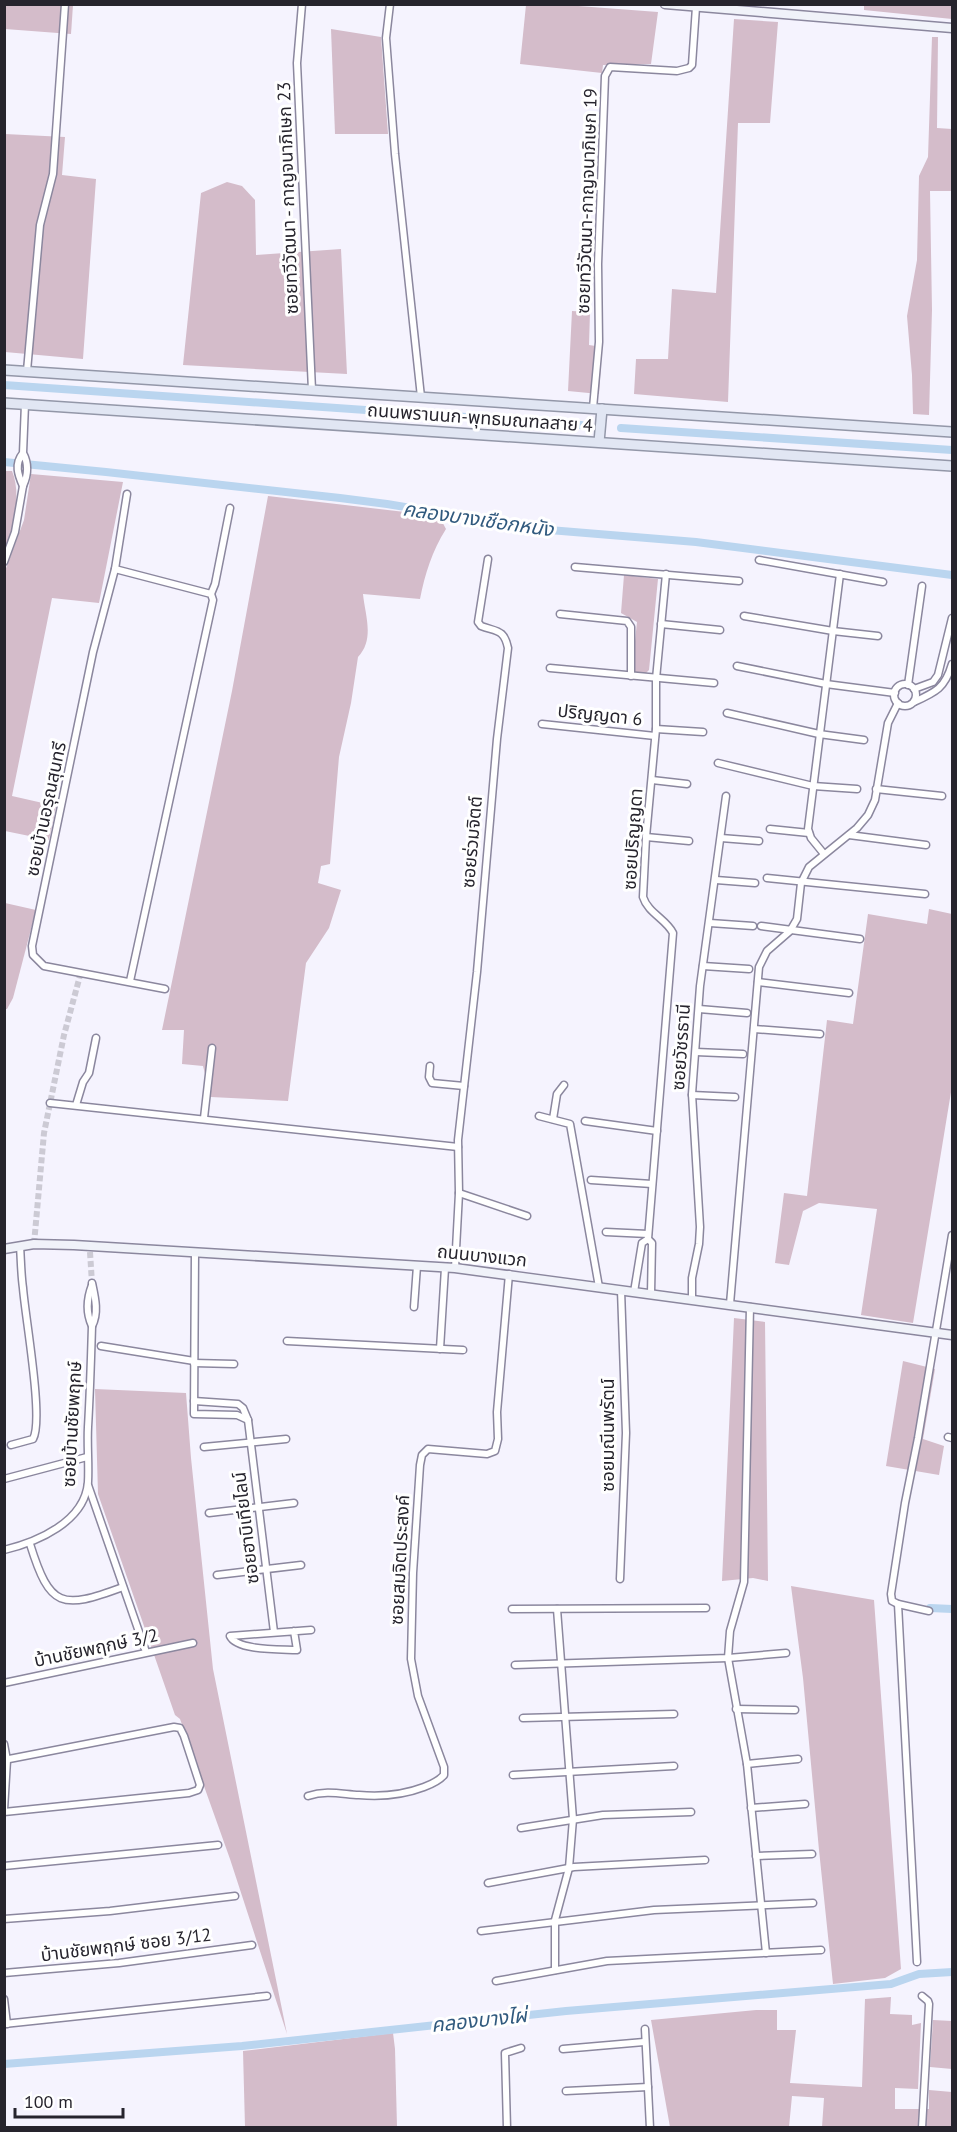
<svg xmlns="http://www.w3.org/2000/svg" width="957" height="2132" font-family="'PT Sans','Noto Sans Thai',sans-serif">
<rect width="100%" height="100%" fill="#f5f3fe"/>
<g fill="#d4bcca">
<polygon points="6,5 73,5 71,34 5,29"/>
<polygon points="526,5 565,5 658,12 651,64 603,65 602,73 520,64"/>
<polygon points="864,5 952,5 952,19 864,10"/>
<polygon points="734,19 778,22 770,123 738,123 728,402 634,394 636,359 668,359 672,289 716,293"/>
<polygon points="331,29 381,37 388,134 335,134"/>
<polygon points="932,37 938,37 937,128 952,129 952,191 930,191 932,310 929,415 913,414 912,375 907,316 917,260 919,176 928,157"/>
<polygon points="5,134 65,137 62,175 96,179 83,359 5,352"/>
<polygon points="227,182 242,186 255,200 256,255 341,249 347,374 183,365 201,193"/>
<polygon points="572,311 590,312 589,345 602,347 599,394 568,391"/>
<path d="M 5,471 L 12,471 C 22,495 13,528 5,551 Z"/>
<polygon points="31,474 123,482 99,603 52,598 12,796 56,806 49,840 5,831 5,571 24,520"/>
<path d="M 268,496 L 439,516 L 446,529 C 432,551 425,574 420,599 L 363,594 C 365,615 375,639 358,657 L 351,703 L 339,757 L 330,864 L 321,866 L 318,883 L 341,890 L 329,928 L 306,963 L 288,1101 L 211,1097 L 203,1066 L 182,1064 L 184,1030 L 162,1030 L 232,691 Z"/>
<polygon points="624,575 658,579 649,670 645,674 636,673 632,670 637,622 621,613"/>
<polygon points="5,903 36,910 13,998 7,1009 4,1009"/>
<polygon points="929,909 952,914 952,1086 913,1323 861,1315 877,1209 819,1203 803,1211 789,1265 775,1263 784,1193 807,1196 827,1020 853,1024 868,914 927,924"/>
<polygon points="734,1318 765,1322 768,1581 753,1578 722,1581"/>
<polygon points="903,1361 935,1369 923,1439 944,1446 939,1475 886,1466"/>
<polygon points="95,1389 186,1393 191,1458 213,1669 287,2034 230,1859 180,1719 175,1715 98,1494"/>
<polygon points="791,1586 874,1600 901,1969 885,1978 833,1984 819,1850 803,1678"/>
<polygon points="891,1997 890,2014 912,2015 912,2025 921,2023 918,2089 895,2088 895,2109 929,2109 929,2090 952,2092 952,2127 822,2127 824,2098 792,2096 789,2127 670,2127 651,2020 756,2010 777,2010 777,2030 796,2030 790,2083 862,2087 865,1999"/>
<polygon points="933,2020 952,2021 952,2069 930,2067"/>
<polygon points="393,2033 395,2049 397,2127 245,2127 243,2051"/>
</g>
<g fill="none" stroke-linecap="round" stroke-linejoin="round">
<g stroke="#bad5ef" stroke-width="8">
<polyline points="4,385 581,425"/>
<polyline points="621,428 952,450"/>
<polyline points="4,462 106,472 340,498 387,504 537,529 696,542 952,575"/>
<polyline points="930,1608 952,1609"/>
<polyline points="4,2064 242,2046 566,2011 891,1984 919,1974 952,1972"/>
</g>
<g stroke="#cccad4" stroke-width="6" stroke-dasharray="6 3" stroke-linecap="butt">
<polyline points="34,1244 44,1133 64,1035 81,972"/>
<polyline points="90,1252 92,1283"/>
</g>
<g stroke="#8b879e" stroke-width="9">
<g id="street">
<polyline points="302,4 297,63 312,390"/>
<polyline points="390,4 386,38 395,154 421,397"/>
<polyline points="27,371 40,225 53,174 65,4"/>
<polyline points="593,408 599,342 598,264 605,76 610,67 677,71 689,68 692,65 696,7"/>
<path d="M 23,453 C 14,464 18,475 23,486 C 28,475 29,464 23,453 L 25,404"/>
<polyline points="127,494 115,569 93,652 32,946 33,955 44,966 165,989"/>
<polyline points="759,560 883,582"/>
<polyline points="4,562 15,532 23,486"/>
<polyline points="575,567 739,581"/>
<polyline points="115,569 211,594 213,600 130,981"/>
<polyline points="211,594 215,584 230,508"/>
<polyline points="560,614 627,621 631,627 631,676"/>
<polyline points="744,616 833,631 878,636"/>
<polyline points="661,624 720,630"/>
<polyline points="737,666 826,684 895,693"/>
<polyline points="550,668 714,683"/>
<circle cx="905" cy="695" r="11"/>
<polyline points="908,685 922,586"/>
<polyline points="914,689 933,682 938,675 952,618"/>
<path d="M 914,702 C 936,692 945,688 952,664"/>
<polyline points="727,713 819,734 864,740"/>
<polyline points="542,724 655,736"/>
<polyline points="656,729 703,732"/>
<polyline points="718,763 813,786 857,789"/>
<polyline points="652,780 687,784"/>
<polyline points="876,789 942,796"/>
<polyline points="770,829 809,833"/>
<polyline points="849,835 926,845"/>
<polyline points="646,837 689,841"/>
<polyline points="721,838 759,841"/>
<polyline points="824,854 811,838 808,829 840,574"/>
<polyline points="767,878 925,894"/>
<polyline points="716,880 755,883"/>
<polyline points="710,923 753,926"/>
<polyline points="761,926 860,939"/>
<polyline points="703,966 749,969"/>
<polyline points="758,982 849,993"/>
<polyline points="699,1009 747,1013"/>
<polyline points="754,1029 820,1034"/>
<polyline points="696,1052 743,1054"/>
<polyline points="430,1066 429,1077 432,1083 464,1086"/>
<polyline points="692,1095 735,1097"/>
<polyline points="50,1103 458,1147"/>
<polyline points="76,1105 83,1082 89,1073 96,1038"/>
<polyline points="539,1116 570,1124 599,1287"/>
<polyline points="204,1118 212,1048"/>
<polyline points="553,1119 557,1094 564,1085"/>
<polyline points="585,1121 657,1131"/>
<polyline points="591,1180 652,1184"/>
<polyline points="459,1193 527,1216"/>
<polyline points="606,1232 648,1234"/>
<polyline points="195,1252 194,1414 237,1415 248,1420"/>
<path d="M 455,1268 L 459,1193 L 458,1140 L 477,972 L 497,739 L 508,648 C 504,629 497,632 481,626 L 478,622 L 488,559"/>
<path d="M 92,1283 C 95,1297 99,1313 92,1326"/>
<polyline points="634,1292 642,1243 648,1239"/>
<path d="M 651,1294 L 652,1243 L 648,1239 L 673,933 C 666,919 648,913 643,897 L 646,837 L 656,729 L 656,679 L 666,574"/>
<polyline points="692,1300 692,1278 699,1244 700,1227 692,1094 700,986 726,796"/>
<polyline points="730,1304 759,967 767,951 790,931 797,919 801,883 809,867 857,828 868,815 875,800 888,723 898,703"/>
<polyline points="414,1307 417,1266"/>
<polyline points="750,1307 744,1582 730,1631 728,1658 747,1764 766,1953"/>
<polyline points="287,1341 463,1350"/>
<polyline points="101,1346 194,1361"/>
<polyline points="440,1349 445,1268"/>
<polyline points="194,1363 234,1364"/>
<polyline points="194,1401 238,1404 243,1408 248,1420 274,1632"/>
<polyline points="948,1437 952,1438"/>
<path d="M 11,1445 L 33,1439 C 44,1420 25,1316 23,1288 C 21,1274 21,1260 20,1246"/>
<polyline points="204,1447 286,1439"/>
<polyline points="4,1479 87,1457"/>
<polyline points="88,1485 146,1652"/>
<polyline points="209,1513 294,1503"/>
<path d="M 30,1544 C 50,1608 61,1610 123,1587"/>
<path d="M 4,1550 C 37,1542 85,1522 88,1482 C 89,1464 87,1445 88,1427 C 90,1393 91,1360 92,1326 C 86,1313 87,1298 92,1285"/>
<polyline points="217,1575 301,1565"/>
<polyline points="620,1579 626,1433 621,1290"/>
<polyline points="898,1604 917,1962"/>
<polyline points="512,1609 706,1608"/>
<polyline points="929,1611 898,1604 892,1601 891,1594 905,1503 918,1438 952,1235"/>
<path d="M 294,1631 L 297,1650 C 281,1649 237,1651 230,1636 L 311,1630"/>
<polyline points="515,1665 728,1658 786,1653"/>
<polyline points="4,1683 193,1643"/>
<polyline points="736,1709 795,1710"/>
<polyline points="523,1718 674,1714"/>
<polyline points="4,1744 7,1760 4,1810"/>
<polyline points="4,1760 174,1727 180,1728 184,1736 200,1785 198,1790 189,1793 4,1812"/>
<polyline points="747,1764 798,1759"/>
<polyline points="513,1775 674,1766"/>
<path d="M 308,1796 C 326,1790 341,1794 359,1795 C 382,1797 403,1795 424,1787 C 432,1784 439,1781 444,1775 L 444,1767 L 418,1696 L 411,1659 L 413,1573 L 420,1465 L 422,1455 L 428,1449 L 487,1454 L 495,1451 L 498,1439 L 497,1412 L 509,1274"/>
<polyline points="751,1808 805,1804"/>
<polyline points="521,1828 603,1815 691,1812"/>
<polyline points="756,1856 812,1854"/>
<polyline points="4,1866 218,1845"/>
<polyline points="488,1883 574,1867 705,1860"/>
<polyline points="4,1919 110,1911 235,1896"/>
<polyline points="481,1931 654,1910 813,1903"/>
<polyline points="555,1970 555,1920 569,1868 573,1819 557,1609"/>
<polyline points="4,1973 119,1963 252,1945"/>
<polyline points="496,1981 607,1961 821,1950"/>
<polyline points="922,1996 928,2001 929,2004 922,2128"/>
<polyline points="4,1999 7,2024"/>
<polyline points="4,2024 267,1996"/>
<polyline points="645,2029 650,2128"/>
<polyline points="563,2049 644,2042"/>
<polyline points="566,2091 648,2087"/>
<polyline points="507,2128 505,2053 521,2048"/>
</g>
</g>
<g stroke="#8b879e" stroke-width="11">
<g id="secondary">
<polyline points="665,4 952,28"/>
<polyline points="4,1249 34,1244 74,1245 455,1268 952,1335"/>
</g>
</g>
<g stroke="#9397a8" stroke-width="12">
<g id="primary">
<polyline points="4,370 952,432"/>
<polyline points="4,403 952,466"/>
<polyline points="599,442 602,409"/>
</g>
</g>
<use href="#street" stroke="#fff" stroke-width="6"/>
<use href="#secondary" stroke="#f0f2f9" stroke-width="8"/>
<use href="#primary" stroke="#e1e6f3" stroke-width="9"/>
</g>
<g text-anchor="middle" stroke-width="6" stroke-linejoin="round" paint-order="stroke">
<g font-size="18" fill="#26242d" stroke="#fff">
<text transform="translate(288 198) rotate(-92)" y="6">ซอยทวีวัฒนา - กาญจนาภิเษก 23</text>
<text transform="translate(587 201) rotate(-88)" y="6">ซอยทวีวัฒนา-กาญจนาภิเษก 19</text>
<text transform="translate(480 418) rotate(4)" y="6">ถนนพรานนก-พุทธมณฑลสาย 4</text>
<text transform="translate(600 715) rotate(6)" y="6">ปริญญดา 6</text>
<text transform="translate(46 809) rotate(-78)" y="6">ซอยบ้านอรุณสุนทรี</text>
<text transform="translate(633 839) rotate(-86)" y="6">ซอยปริญญดา</text>
<text transform="translate(472 842) rotate(-85)" y="6">ซอยร่วมจิตต์</text>
<text transform="translate(681 1047) rotate(-86)" y="6">ซอยวัชรธานี</text>
<text transform="translate(482 1256) rotate(6)" y="6">ถนนบางแวก</text>
<text transform="translate(72 1424) rotate(-87)" y="6">ซอยบ้านชัยพฤกษ์</text>
<text transform="translate(608 1435) rotate(-90)" y="6">ซอยมณีนพรัตน์</text>
<text transform="translate(246 1528) rotate(-97)" y="6">ซอยฮาบิเทียไลน์</text>
<text transform="translate(400 1560) rotate(-87)" y="6">ซอยสมจิตประสงค์</text>
<text transform="translate(96 1648) rotate(-12)" y="6">บ้านชัยพฤกษ์ 3/2</text>
<text transform="translate(126 1945) rotate(-7)" y="6">บ้านชัยพฤกษ์ ซอย 3/12</text>
</g>
<g font-size="20" font-style="italic" fill="#315a7e" stroke="#fff">
<text transform="translate(478 519) rotate(8)" y="7">คลองบางเชือกหนัง</text>
<text transform="translate(479 2020) rotate(-6)" y="7">คลองบางไผ่</text>
</g>
</g>
<rect width="957" height="2132" fill="none" stroke="#26242d" stroke-width="12"/>
<path d="M15 2108v9h108v-9" fill="none" stroke="#26242d" stroke-width="3"/>
<text x="24" y="2108" font-size="18" fill="#26242d" stroke="#ffffff" stroke-width="4.5" paint-order="stroke">100 m</text>
</svg>
